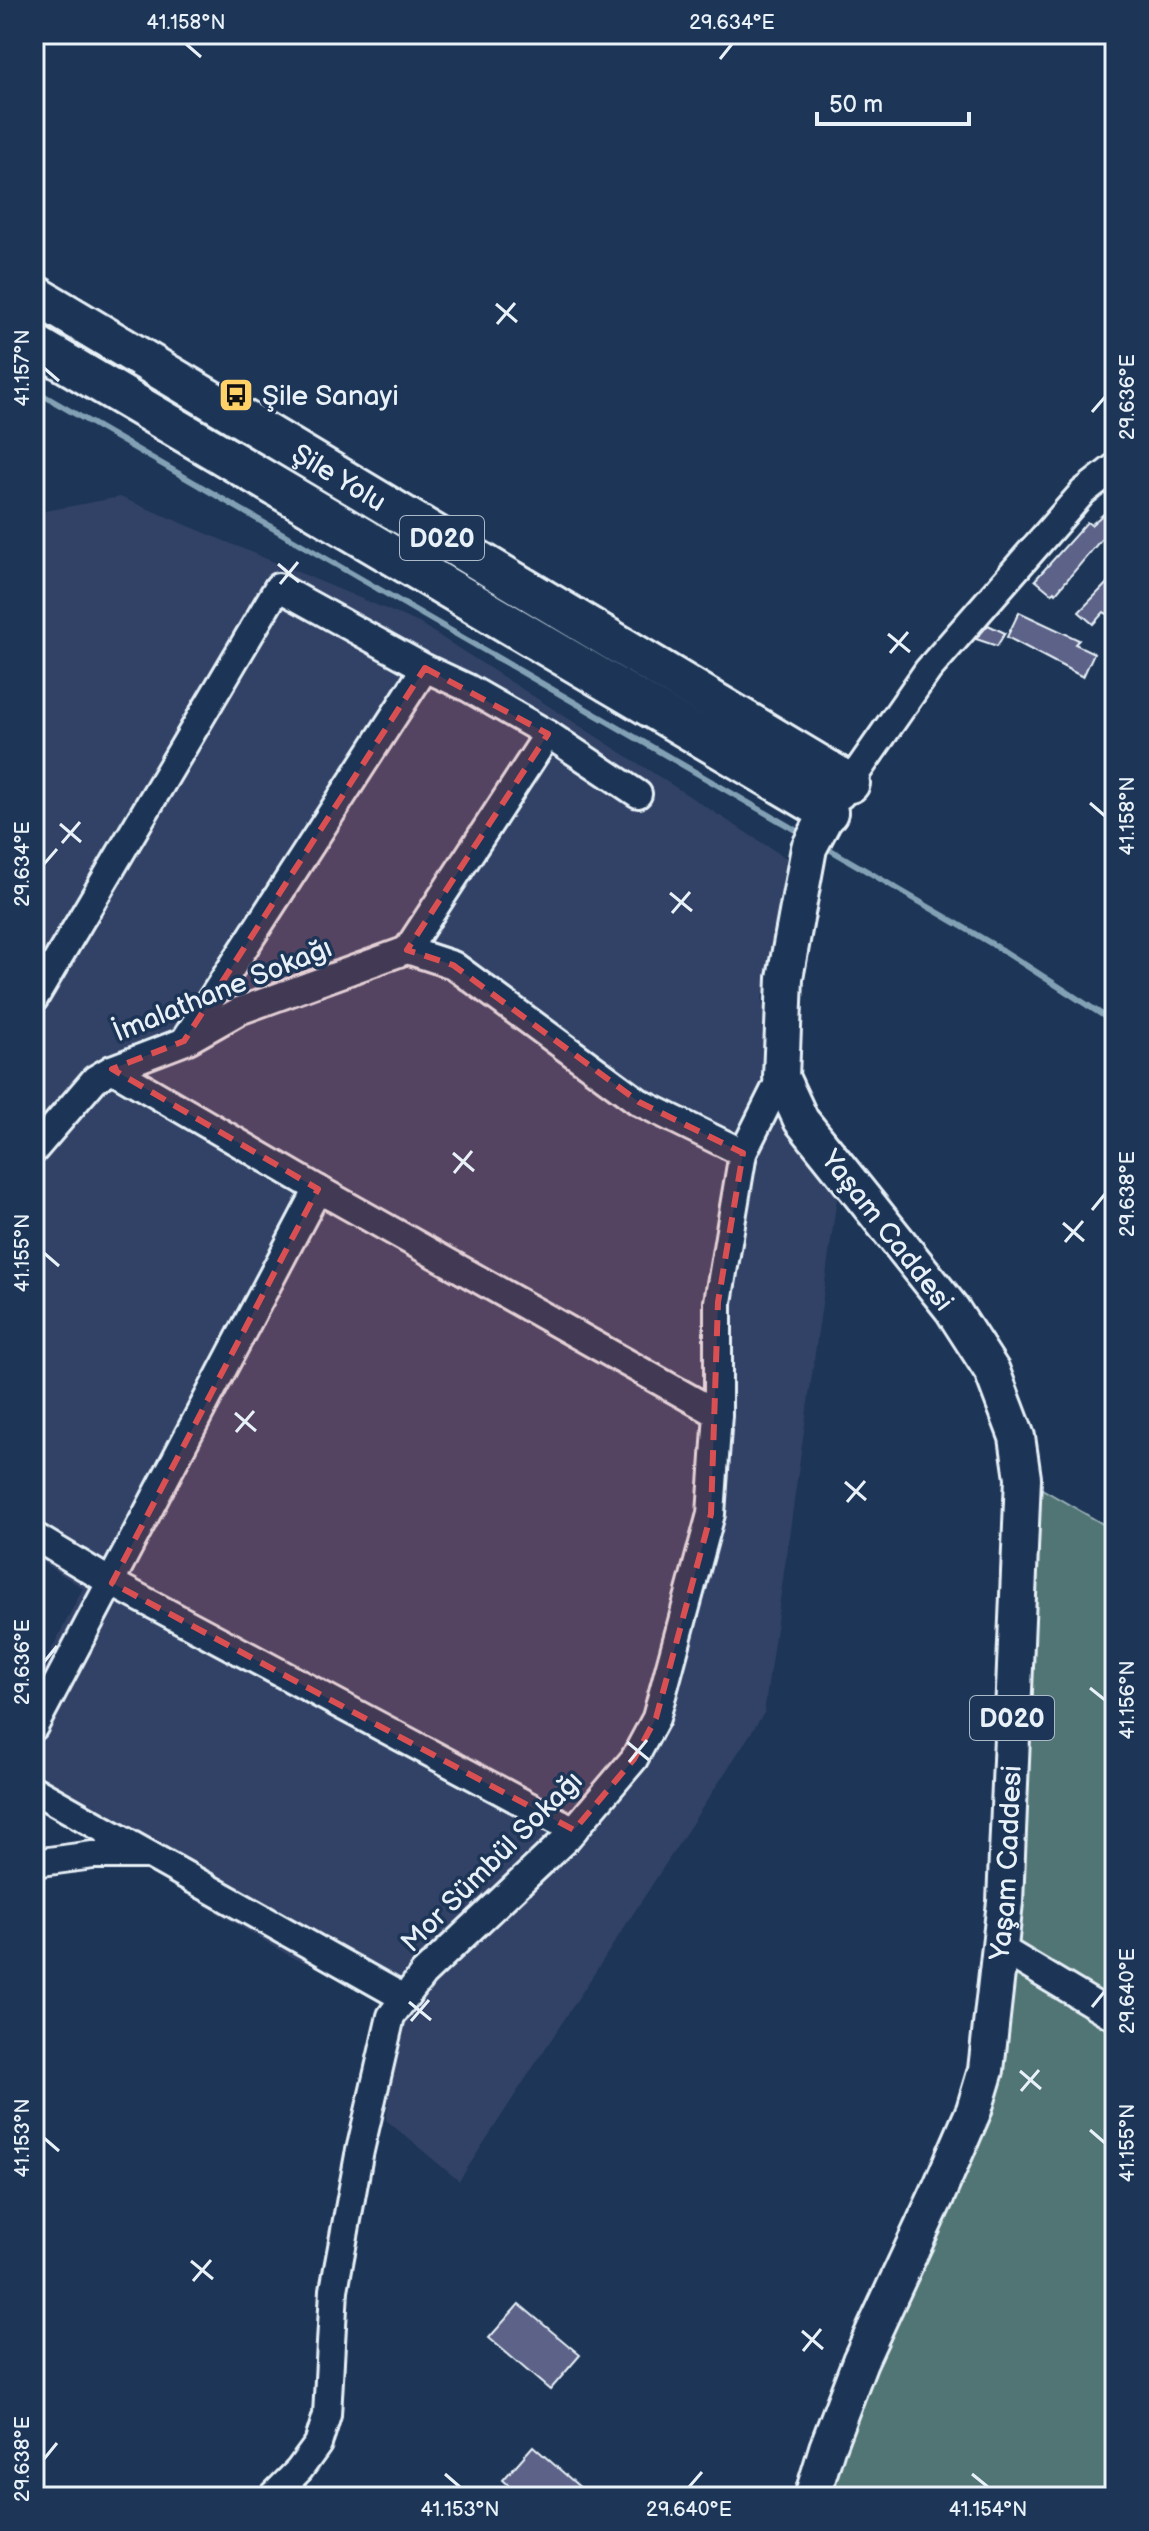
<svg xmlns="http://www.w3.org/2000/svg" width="1149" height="2531" font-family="'Balsamiq Sans',sans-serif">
<rect width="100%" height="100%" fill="#1d3557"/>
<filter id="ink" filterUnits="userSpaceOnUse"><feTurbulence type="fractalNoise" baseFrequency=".0125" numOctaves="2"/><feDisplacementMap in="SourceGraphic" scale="16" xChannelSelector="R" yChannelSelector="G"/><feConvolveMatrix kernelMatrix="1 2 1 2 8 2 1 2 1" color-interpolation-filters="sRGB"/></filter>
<g filter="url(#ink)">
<polygon fill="#304266" points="120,497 419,623 786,858 762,1000 779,1079 841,1170 764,1713 459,2181 386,2120 404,1998 295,1959 34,1804 34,1684 83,1588 34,1557 34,513"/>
<polygon fill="#517475" stroke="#9cb2b6" stroke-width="2" points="1023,1478 1115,1531 1115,2497 817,2497 986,2070"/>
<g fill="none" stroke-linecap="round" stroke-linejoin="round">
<g stroke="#83a1b4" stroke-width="6">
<polyline points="34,390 797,831"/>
<polyline points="829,849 999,948 1115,1023"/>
</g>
</g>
<g fill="#5b6288" stroke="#e8f1f8" stroke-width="2">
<polygon points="1115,504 1115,523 1056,593 1054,591 1052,594 1035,580 1087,522 1091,525"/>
<polygon points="1115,575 1115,604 1107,614 1104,612 1093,624 1079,612"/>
<polygon points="1019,612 1079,640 1075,644 1094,653 1083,677 1007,637"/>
<polygon points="988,625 1005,633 997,646 976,639"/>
<polygon points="519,2304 580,2355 550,2390 489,2338"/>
<polygon points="533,2446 591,2497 522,2497 503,2480"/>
</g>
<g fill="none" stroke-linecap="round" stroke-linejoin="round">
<g stroke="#e8f1f8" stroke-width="32">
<g id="minor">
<polyline points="841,795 928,670 1083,492 1115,467"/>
<polyline points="407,950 548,734"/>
<polyline points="34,999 278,587 425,668 468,688 548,734 638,794"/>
<polyline points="186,1038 425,668"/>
<polyline points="112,1069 318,1189 718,1414"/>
<polyline points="34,1150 95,1079 112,1069 188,1040 239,1011 407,950 453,965 639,1102 743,1153"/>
<polyline points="34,1536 112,1583 574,1830"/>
<polyline points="34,1727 318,1189"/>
<polyline points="34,1790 404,1998"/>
<polyline points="34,1863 93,1855 149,1855"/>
<polyline points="1000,1948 1115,2017"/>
<polyline points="272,2497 299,2470 318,2444 327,2415 334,2290 359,2155 391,2016 423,1974 567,1838 634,1759 656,1718 711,1514 718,1414 718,1302 743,1153 781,1077"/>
</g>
</g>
<g stroke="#e8f1f8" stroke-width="40">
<g id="major">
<path id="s1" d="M 812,2497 L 827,2448 L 860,2361 L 938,2193 L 974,2110 L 986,2070 L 1005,1902 L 1023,1478 L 1017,1437 L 992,1371 L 952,1309 L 801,1120 L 781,1077 L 785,978 L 809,848 L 828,812"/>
</g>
</g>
<g stroke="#e8f1f8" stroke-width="44">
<g id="highway">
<path id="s2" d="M 34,294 L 850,783"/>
<polyline points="34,344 828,812"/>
</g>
</g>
<use href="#minor" stroke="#1d3557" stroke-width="26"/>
<use href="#major" stroke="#1d3557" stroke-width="34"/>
<use href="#highway" stroke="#1d3557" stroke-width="38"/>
</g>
</g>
<path fill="#da5052" fill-opacity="0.2" stroke="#da5052" stroke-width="6" stroke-dasharray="16 10" stroke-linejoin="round" d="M 425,668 L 548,734 L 407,950 L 453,965 L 639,1102 L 743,1153 L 718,1302 L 711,1514 L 656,1718 L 634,1759 L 574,1830 L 112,1583 L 318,1189 L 112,1069 L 184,1041 Z"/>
<path fill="none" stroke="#e8f1f8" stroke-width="3" d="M 186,44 L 201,57M 720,59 L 732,44M 496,304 L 517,322M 497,324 L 515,303M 44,368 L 59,381M 1092,412 L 1105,397M 278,564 L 299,582M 280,584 L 298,562M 888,634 L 910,652M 890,653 L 908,632M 1090,803 L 1105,816M 60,824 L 81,842M 62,843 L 80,822M 44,864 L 57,849M 670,893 L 692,911M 672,913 L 690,892M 453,1153 L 474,1171M 454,1173 L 472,1151M 1092,1210 L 1105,1194M 1063,1223 L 1084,1241M 1065,1242 L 1083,1221M 44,1253 L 59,1266M 235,1413 L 256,1431M 236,1432 L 254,1411M 845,1482 L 866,1500M 847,1502 L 865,1481M 44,1662 L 57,1646M 1090,1688 L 1105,1700M 627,1742 L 649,1760M 629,1762 L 647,1740M 409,2002 L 431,2020M 1092,2007 L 1105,1991M 411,2021 L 429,2000M 1020,2071 L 1041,2089M 1021,2091 L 1039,2070M 1090,2130 L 1105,2143M 44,2138 L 59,2151M 191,2261 L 213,2279M 193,2281 L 211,2260M 802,2331 L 823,2349M 803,2351 L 821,2329M 44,2459 L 57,2443M 445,2474 L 460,2487M 972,2474 L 988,2487M 689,2487 L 702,2472"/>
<defs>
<g id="bus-square" transform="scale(1.8)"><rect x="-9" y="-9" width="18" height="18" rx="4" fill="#ffd166" stroke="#1d3557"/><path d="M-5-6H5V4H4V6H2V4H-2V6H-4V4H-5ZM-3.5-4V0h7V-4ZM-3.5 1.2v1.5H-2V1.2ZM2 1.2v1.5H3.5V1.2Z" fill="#111"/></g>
</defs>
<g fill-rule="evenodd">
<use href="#bus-square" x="236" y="395"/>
</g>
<g text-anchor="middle" stroke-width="7" stroke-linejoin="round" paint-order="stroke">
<g fill="#1d3557" stroke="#abb9c8" stroke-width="2">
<rect x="400" y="516" width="84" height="44" rx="6"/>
<rect x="970" y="1696" width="84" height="44" rx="6"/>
</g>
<g font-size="26" font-weight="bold" fill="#e8f1f8">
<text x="442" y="547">D020</text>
<text x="1012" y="1727">D020</text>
</g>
<g font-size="28" fill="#e8f1f8" stroke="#1d3557" text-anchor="start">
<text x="262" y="405">Şile Sanayi</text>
</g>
<g font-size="28" fill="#e8f1f8" stroke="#1d3557">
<text dy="10" stroke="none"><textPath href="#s2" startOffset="356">Şile Yolu</textPath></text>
<text transform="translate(222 989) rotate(-22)" y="10">İmalathane Sokağı</text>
<text transform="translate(888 1230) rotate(52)" y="10">Yaşam Caddesi</text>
<text transform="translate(491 1861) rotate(-45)" y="10">Mor Sümbül Sokağı</text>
<text dy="10" stroke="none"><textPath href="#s1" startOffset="670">Yaşam Caddesi</textPath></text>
</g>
</g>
<rect width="1149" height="2531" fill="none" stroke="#1d3557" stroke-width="88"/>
<path d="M817 112v12h152v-12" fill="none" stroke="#e8f1f8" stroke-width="4"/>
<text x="829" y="112" font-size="24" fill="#e8f1f8" stroke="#1d3557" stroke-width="6" paint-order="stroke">50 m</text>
<rect x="44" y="44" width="1061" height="2443" fill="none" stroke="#e8f1f8" stroke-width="3"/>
<g font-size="20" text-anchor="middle" fill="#e8f1f8">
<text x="186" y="29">41.158°N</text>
<text x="732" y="29">29.634°E</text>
<text transform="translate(22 368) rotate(-90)" y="7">41.157°N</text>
<text transform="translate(1127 397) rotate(-90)" y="7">29.636°E</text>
<text transform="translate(1127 816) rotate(-90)" y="7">41.158°N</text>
<text transform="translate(22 864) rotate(-90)" y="7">29.634°E</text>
<text transform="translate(1127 1194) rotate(-90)" y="7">29.638°E</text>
<text transform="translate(22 1253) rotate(-90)" y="7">41.155°N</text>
<text transform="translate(22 1662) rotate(-90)" y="7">29.636°E</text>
<text transform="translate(1127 1700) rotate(-90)" y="7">41.156°N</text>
<text transform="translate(1127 1991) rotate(-90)" y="7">29.640°E</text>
<text transform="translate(22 2138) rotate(-90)" y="7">41.153°N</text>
<text transform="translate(1127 2143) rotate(-90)" y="7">41.155°N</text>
<text transform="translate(22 2459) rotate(-90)" y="7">29.638°E</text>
<text x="460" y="2516">41.153°N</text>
<text x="689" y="2516">29.640°E</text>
<text x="988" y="2516">41.154°N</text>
</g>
</svg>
